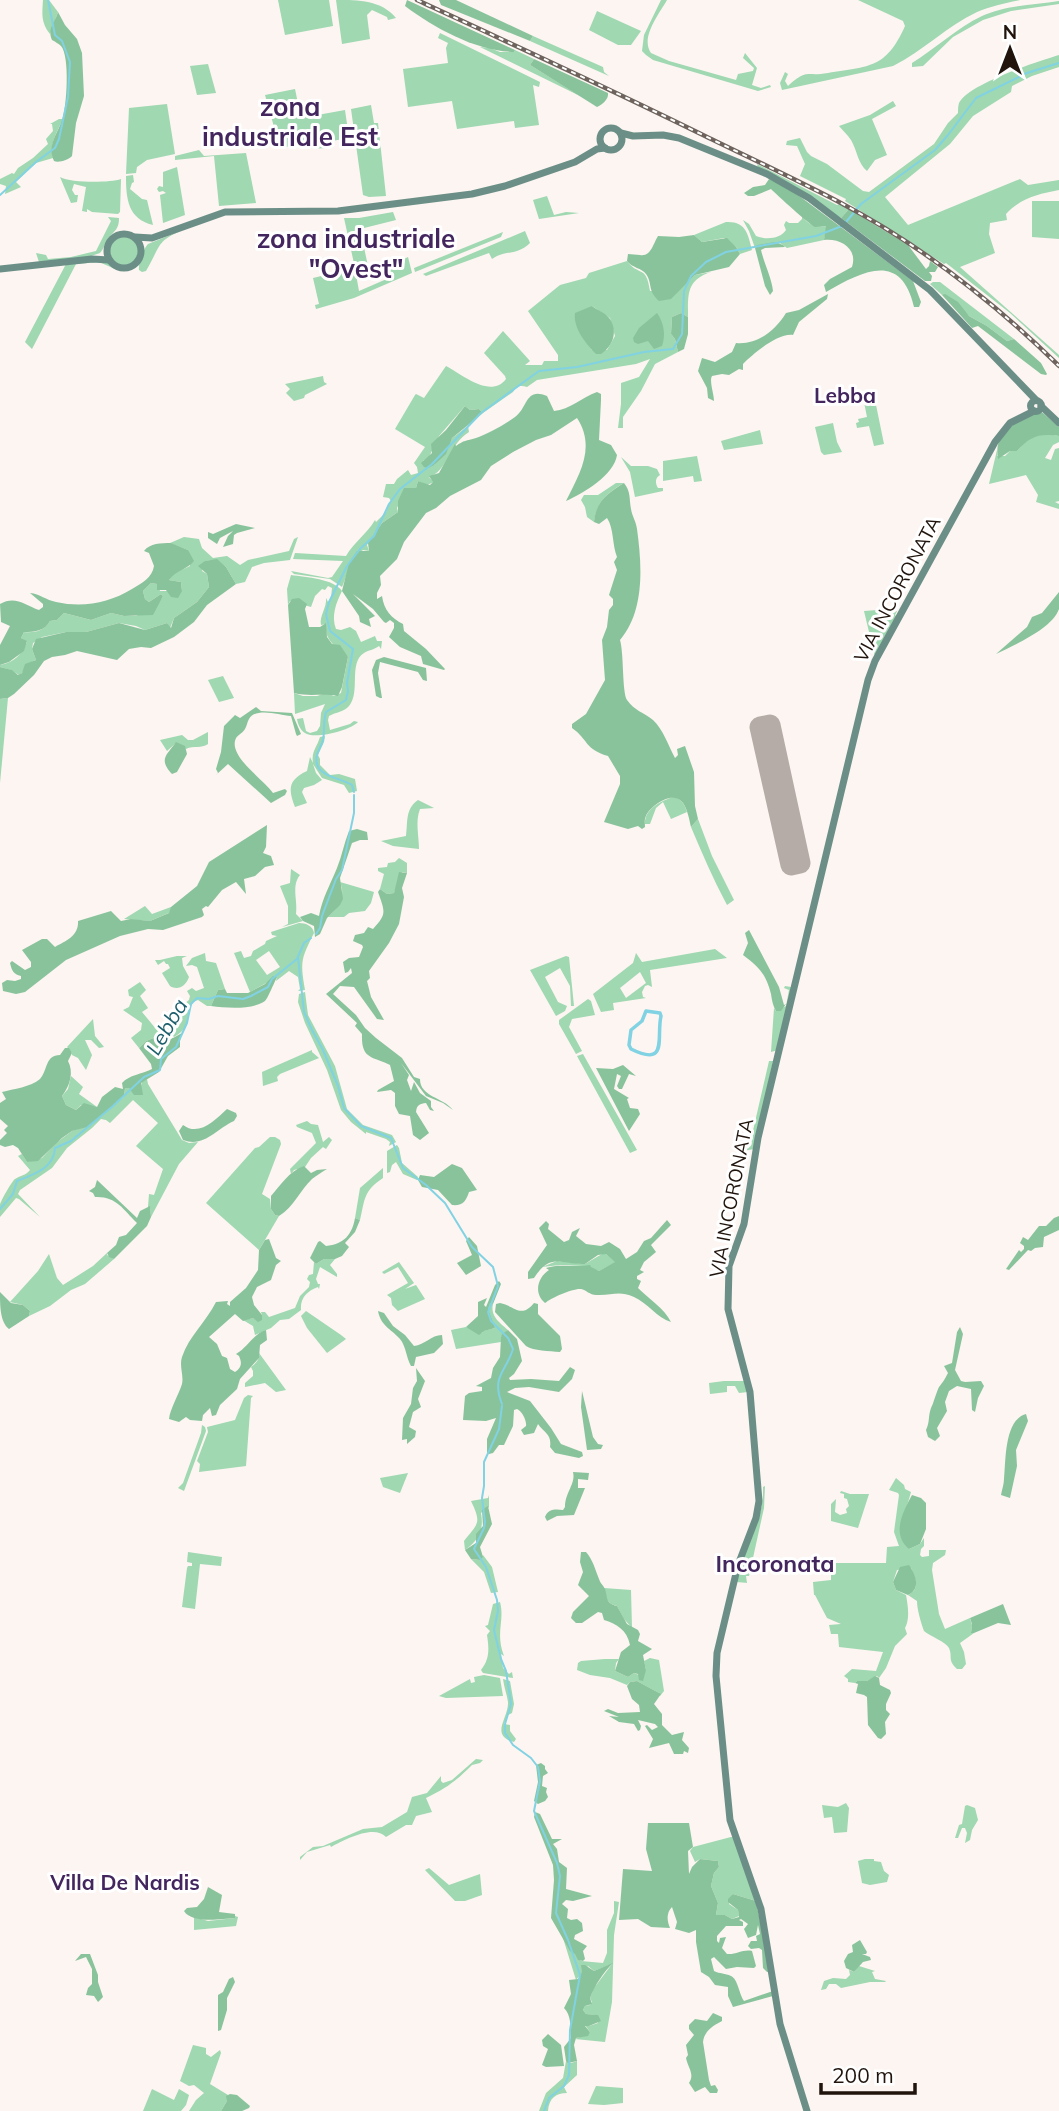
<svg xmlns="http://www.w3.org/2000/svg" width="1059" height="2111" font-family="Mulish,sans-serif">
<rect width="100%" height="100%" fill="#fcf5f1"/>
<g fill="#9fd8b1" fill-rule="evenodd">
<path d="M 43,0 L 49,0 L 58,12 L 50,34 C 41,23 42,14 43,0 Z"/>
<polygon points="278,0 329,0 333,26 285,35"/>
<path d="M 336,0 C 359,0 381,0 396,18 L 388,20 L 387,17 L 372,10 L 367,15 L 370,39 L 342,44 Z"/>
<path d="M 661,0 L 667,0 C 659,14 640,38 651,53 L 669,61 L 736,80 L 738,74 L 753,71 L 754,68 L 743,58 L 745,53 L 757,68 L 752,85 L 761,88 L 770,85 L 771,87 L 758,91 L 653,60 L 646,55 L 642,51 L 644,35 Z"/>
<path d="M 858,0 L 1020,0 C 1005,3 991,6 977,12 C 947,26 923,51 893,66 L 782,90 L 780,83 L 785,72 L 788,74 L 785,81 L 788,86 C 808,68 806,77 828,73 C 869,66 886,69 905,26 L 903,21 Z"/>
<path d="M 1059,1 L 1059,4 L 1011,11 L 983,20 L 953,37 L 923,66 L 912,67 L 912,63 C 936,48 957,28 982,16 C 1005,5 1034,5 1059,1 Z"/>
<polygon points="597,11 641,31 631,45 618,45 589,30"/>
<polygon points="440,33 540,82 539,87 533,85 539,125 515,128 514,121 457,129 452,101 408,107 403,69 448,63 446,48 448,43 438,38"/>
<polygon points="533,36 603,67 604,72 609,76 530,41"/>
<polygon points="480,47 490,48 500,52 514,52 515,50 534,59 530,65 580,96"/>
<path d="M 1059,55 L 1059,67 L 1032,76 L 1012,86 L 1011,92 L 973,116 L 950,144 L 885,197 L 908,225 L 1020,179 L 1028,185 L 1059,180 L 1059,190 C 1038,194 1021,198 1006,214 L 1007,220 L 990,223 L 989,234 L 995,253 L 960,267 L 1059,355 L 1059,358 L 1010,313 L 946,263 L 944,264 L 845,201 L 846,199 L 800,176 L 805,164 L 797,146 L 786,145 L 787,141 L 800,138 L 807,152 L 811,156 L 827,164 L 863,191 L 869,192 L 934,144 L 948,123 L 958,113 C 958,110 958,106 959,103 C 968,84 1039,61 1059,55 Z"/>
<polygon points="208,64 216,93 197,95 190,66"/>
<polygon points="295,89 301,118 345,110 349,138 326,142 327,148 308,149 306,143 280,148 265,95"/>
<path d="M 893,101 L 896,106 L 872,119 L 887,155 L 875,160 L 867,171 C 858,164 857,150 851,140 C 848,135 843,131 839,126 L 870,115 Z"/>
<polygon points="167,104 175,154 147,160 137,167 136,173 126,174 129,108"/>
<polygon points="371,105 374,123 378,123 386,196 369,197 363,195 351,109"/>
<path d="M 59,119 L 63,119 C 57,132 49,144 53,158 L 36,163 L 16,182 L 21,187 L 5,194 L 6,186 L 0,184 L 0,179 L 12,173 L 14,174 L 18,168 L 33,158 L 48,144 L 46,139 L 53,131 L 52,124 L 50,124 Z"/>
<polygon points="199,150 204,156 246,153 256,203 219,206 214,156 175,160 175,156"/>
<polygon points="757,164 837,205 839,204 849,209 841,218 758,168"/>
<polygon points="177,167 185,215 163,223 160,195 166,193 163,191 159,192 157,189 159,186 163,187 163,172"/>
<path d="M 133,175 L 134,182 L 132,183 L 130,189 L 142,199 L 147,200 L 153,225 C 128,219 126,199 126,176 Z"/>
<path d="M 60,177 C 71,183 109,183 121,179 L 120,212 L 118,214 L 92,212 L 87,209 L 87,212 L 82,211 L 86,187 L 74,184 L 72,190 L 75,195 L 78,195 L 77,202 L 71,203 Z"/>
<polygon points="547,196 554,215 566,212 579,213 539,219 533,200"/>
<polygon points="1032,201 1059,201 1059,239 1032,237"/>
<polygon points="393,212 396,220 360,229 368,266 355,269 359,291 389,278 378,265 384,270 392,265 404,264 404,259 408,257 412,273 354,298 316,309 315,305 319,304 313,278 355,268 344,218 359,218"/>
<path d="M 802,216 C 809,226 816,227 827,226 L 824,240 L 787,248 L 780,243 L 758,245 L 755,248 L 749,231 L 743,220 L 749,224 L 756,236 C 766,240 780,239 786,230 L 784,225 L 786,221 L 789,223 L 798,223 L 802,219 Z"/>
<path d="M 108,217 L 119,218 C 119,229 115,230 109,238 C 105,242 104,249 100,253 L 82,259 L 39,262 L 36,253 L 46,255 L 48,259 L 71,257 L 96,251 L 111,221 Z"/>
<path d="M 726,222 C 746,221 748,234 752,250 L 740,254 L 736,247 L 724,238 L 702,242 L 694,235 Z"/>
<path d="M 190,227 C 156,241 163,241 146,271 L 142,272 L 139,270 C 138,264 143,249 148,244 Z"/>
<path d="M 525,231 L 530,243 C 517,256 504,250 492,259 L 489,253 L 426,276 L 423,274 Z"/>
<polygon points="503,232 501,237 415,272 414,268"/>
<circle cx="124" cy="251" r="14"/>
<polygon points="106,261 121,270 115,269 99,262 76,264 32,349 25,342 66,264"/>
<path d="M 627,261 C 639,277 646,264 650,291 L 679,290 L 695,275 L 711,272 C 686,280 688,295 688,317 L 681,313 L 672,317 L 671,334 L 675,339 L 678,352 L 655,364 L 641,391 L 623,417 L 623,428 L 618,428 L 621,404 L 621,383 L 639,377 L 650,359 L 636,364 L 537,380 L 527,387 C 520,385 517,386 513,392 L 483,413 L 479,409 L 470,410 L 465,406 L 439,436 L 429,457 L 423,461 L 434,465 L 452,438 L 468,426 L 469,432 C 449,444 447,472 429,477 L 434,482 L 427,485 L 418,481 L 416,488 L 407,488 L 397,508 L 398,512 L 382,523 L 367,545 L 369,551 L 363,550 C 348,560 349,572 342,587 L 330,579 L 294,574 L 291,571 L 328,578 L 332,577 L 343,561 L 293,559 L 295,553 L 346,556 C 354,542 367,534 375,520 L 376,522 L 386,512 L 391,501 L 389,498 L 383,497 L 386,484 L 394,484 L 397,479 L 408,470 L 411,475 L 418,473 L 417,467 L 414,463 L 425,447 L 395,429 L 415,395 L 416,394 L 424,398 L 446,366 C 463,375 491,399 506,379 L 505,376 L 484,353 L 503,331 L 530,361 L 525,365 L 542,365 L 544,361 L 558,361 L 558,355 L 528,311 L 560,285 L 586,278 L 589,273 ZM 592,306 L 610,318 L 615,336 L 607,350 L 592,350 L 584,338 Z"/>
<polygon points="933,282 940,282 1014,339 1007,341 987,326 969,316 945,295 942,295 930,284"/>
<polygon points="323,376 324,382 327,384 305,395 304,398 294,401 286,393 290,389 285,384"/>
<polygon points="875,400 884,444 874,446 869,426 857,428 856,423 859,422 858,419 867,417 864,402"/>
<polygon points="833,423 837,442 842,452 824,455 821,452 815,427"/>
<polygon points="760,430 763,444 724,450 721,441"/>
<path d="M 1047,434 L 1059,436 L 1059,442 L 1053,445 L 1045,458 L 1051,460 L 1055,449 L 1059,448 L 1059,501 L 1055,502 L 1059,504 L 1059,509 L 1036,502 L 1038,495 L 1026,475 L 989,484 L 997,450 L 997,456 L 1005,456 L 1010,451 L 1017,451 C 1026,440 1033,435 1047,434 Z"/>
<polygon points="697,456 702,481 694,482 693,476 663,481 663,461"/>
<path d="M 621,457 L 631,466 L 648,466 L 657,469 L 660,475 C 655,478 655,483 658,488 L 663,488 L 663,491 L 635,497 L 630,472 Z"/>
<path d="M 616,483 L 624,483 C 606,494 597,501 594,522 L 587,517 L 585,507 L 581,500 L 584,495 L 598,495 Z"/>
<path d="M 184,537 L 199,539 L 202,548 L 213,558 L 227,556 L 240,565 L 248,560 L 289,551 L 294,539 L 298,537 L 290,560 L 264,563 L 252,567 L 245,582 L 236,584 L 226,567 L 217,560 L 205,561 L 202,571 L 207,574 L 209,587 L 197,602 L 174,618 L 170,628 L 167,623 L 145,630 L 136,626 L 119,623 L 86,632 L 66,632 L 42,637 L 33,643 L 32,649 L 36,660 C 28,662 26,671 19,675 L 11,670 L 0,667 L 0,665 C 15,662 21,655 27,642 L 21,638 L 24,632 C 35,633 44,631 50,621 L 57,620 L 64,613 L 91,620 L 111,613 L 124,616 L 136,616 L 157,605 L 163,596 L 161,594 L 149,602 L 145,599 L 143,591 L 151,583 L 158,584 L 160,591 L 182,591 L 181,582 L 169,580 L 173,574 L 190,566 L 188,550 L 170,543 Z"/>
<path d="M 291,575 C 306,577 334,579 342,591 C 336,603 331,616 336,629 L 341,630 L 350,627 L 356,631 L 361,642 L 375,636 L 377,641 L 382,641 L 381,649 L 379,646 C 374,650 368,650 364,653 C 348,663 361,692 349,706 C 344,712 336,712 329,716 L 328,720 L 330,730 L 350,724 L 354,721 L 358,722 C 351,730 314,740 305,733 C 300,730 298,724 297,719 L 303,718 L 306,731 L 310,733 L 317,731 L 320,726 L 321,713 L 325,704 L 295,714 L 294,693 L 303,696 L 317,696 L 326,693 L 334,696 L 341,693 L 348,657 C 337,647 324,641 326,624 L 321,625 C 319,616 327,608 326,598 L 328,602 L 331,598 L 332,588 L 328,586 L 325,590 L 322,589 L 315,596 L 311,607 L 290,601 L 288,605 L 287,589 Z"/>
<polygon points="891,609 897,611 895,615 897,617 875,657 864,611"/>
<polygon points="223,676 234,698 219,702 208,680"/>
<polygon points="8,698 0,783 0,699"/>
<path d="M 208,732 L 208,744 C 201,749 194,745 186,749 L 176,743 L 167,751 L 160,740 L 182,735 L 188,740 L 193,740 Z"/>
<path d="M 325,736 L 324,742 L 318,755 L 320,759 L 320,765 L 330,775 L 339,774 L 355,779 L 357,791 L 349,793 L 344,785 L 322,778 L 313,764 L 316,773 L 322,780 L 314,785 L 304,788 L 302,792 L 307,803 L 295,807 C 288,789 288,780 307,771 L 310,757 L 313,763 C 311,752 317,747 320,737 Z"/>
<path d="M 673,797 C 681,798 685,805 687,812 L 671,819 L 663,802 L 656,808 L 650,824 L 645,824 C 644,809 661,801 673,797 Z"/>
<path d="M 418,800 L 434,808 L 420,809 C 415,821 419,836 419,849 L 393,846 L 381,841 L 406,836 C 408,822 405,809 418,800 Z"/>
<path d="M 698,819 L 712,856 L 734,900 L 727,905 C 713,879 702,853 691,827 Z"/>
<polygon points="399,858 407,863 407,873 402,872 394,893 387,894 380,889 384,874 378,871 378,868 387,867 388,863 395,862"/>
<path d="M 291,869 L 300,875 C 291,886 298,900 296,914 L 303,921 L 282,927 L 288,924 L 288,906 L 280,886 L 290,883 Z"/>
<path d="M 340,882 L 374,892 L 371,903 L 365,911 L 349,913 L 344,917 L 328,917 C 339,907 346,897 340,882 Z"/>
<polygon points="145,906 152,914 171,907 171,912 150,921 124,919"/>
<path d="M 299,923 C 306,923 313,926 314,933 C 301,959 300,961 305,990 L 298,991 L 300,989 L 298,977 L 289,971 L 276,981 L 277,977 L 250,992 L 234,953 L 241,951 L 244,958 L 251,956 L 253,951 L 265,944 L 266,941 L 277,936 L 272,935 L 271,932 ZM 269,951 L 280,967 L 267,975 L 256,960 Z"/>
<path d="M 715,949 L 727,958 L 650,970 L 652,987 L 648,985 L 645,986 L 642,992 L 643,997 L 646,998 L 613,1003 L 614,1010 L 601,1012 L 593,994 L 633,963 L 636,953 L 642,962 ZM 640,972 L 646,983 L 626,998 L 620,988 Z"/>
<path d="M 205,953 L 206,961 L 216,963 L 225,989 L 218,990 L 211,1006 L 207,1006 L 198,1000 L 193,1002 C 185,1018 192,1027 174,1037 L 163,1024 L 167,1020 L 170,1027 L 175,1030 L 183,1005 L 189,1000 L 190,996 L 187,991 L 192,988 L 196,991 L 204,988 L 197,967 L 192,965 L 186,966 L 192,958 Z"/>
<path d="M 177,956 L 187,956 L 182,958 L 183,966 L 189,977 C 186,986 178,991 170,986 L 162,973 L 170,968 L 168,964 L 166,964 L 164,961 L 158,965 L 155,960 L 160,960 Z"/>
<polygon points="566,956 569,957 574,1006 571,1006 570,986 560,968 545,977 558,1002 567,1006 565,1011 556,1016 530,970"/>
<polygon points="140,982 146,990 140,996 148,1008 142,1012 161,1035 146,1041 139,1048 131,1038 141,1030 142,1023 123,1010 129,1007 133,997 129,996 128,990"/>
<polygon points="793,983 778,1050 771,1052 774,1008 776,1011 786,1006 789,990 784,988 785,986 791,987"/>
<polygon points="305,992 308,1015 335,1066 347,1109 363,1125 392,1135 396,1142 389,1146 390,1142 386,1139 366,1132 366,1134 351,1122 341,1110 327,1070 305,1023 298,1002 299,994"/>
<polygon points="588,999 591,1001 595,1015 572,1019 569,1027 582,1051 576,1054 559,1024 559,1020"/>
<polygon points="93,1019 95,1036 104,1047 99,1048 91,1040 85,1040 92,1055 86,1070 78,1058 72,1055 72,1053 67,1047"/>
<polygon points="312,1050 312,1052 319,1058 280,1074 277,1077 278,1081 263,1086 262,1072"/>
<polygon points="583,1054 637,1150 630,1153 577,1056"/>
<polygon points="769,1061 773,1061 754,1149 732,1153 749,1148"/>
<polygon points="71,1076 83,1087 79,1094 97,1107 81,1105 76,1110 66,1105 62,1096 68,1089"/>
<path d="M 147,1079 L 148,1084 L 182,1140 L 189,1143 L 198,1142 L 179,1164 L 151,1217 L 150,1207 L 148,1207 L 149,1194 L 154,1195 L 163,1169 L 136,1146 L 158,1123 L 133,1100 L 110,1123 L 106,1120 L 101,1119 L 92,1128 L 67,1148 L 52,1168 L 20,1190 L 18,1194 L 40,1217 L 19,1199 L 16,1198 L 0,1217 C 0,1213 0,1209 0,1205 C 0,1202 12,1181 15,1179 C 21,1175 25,1176 30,1170 L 18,1156 L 22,1154 L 27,1162 L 42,1158 L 56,1143 L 72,1131 L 92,1124 L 124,1097 L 125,1088 L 129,1088 L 132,1091 L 141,1086 L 142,1081 Z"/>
<polygon points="307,1121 311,1124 318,1125 323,1142 329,1137 332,1140 326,1149 323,1147 311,1158 305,1167 294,1170 291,1174 290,1169 316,1143 312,1133 297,1127 296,1125"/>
<polygon points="270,1137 275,1137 280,1140 281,1144 262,1194 270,1199 271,1209 275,1215 279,1216 259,1250 206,1203 255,1148 259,1147"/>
<polygon points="397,1145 399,1148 402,1163 418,1177 417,1180 403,1174 396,1162 392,1165 390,1172 387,1173 387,1151"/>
<path d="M 383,1168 L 383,1178 C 363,1191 365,1200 360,1220 L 355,1218 L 360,1188 Z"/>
<polygon points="107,1253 107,1255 114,1259 85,1284 71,1290 50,1306 29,1316 30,1311 23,1305 10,1302 38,1271 49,1254 57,1278 63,1285 93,1266"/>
<polygon points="602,1254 606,1254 616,1262 599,1271 583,1266 560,1265 542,1267 557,1261 585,1264"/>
<path d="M 324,1259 L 335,1259 L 330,1265 L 337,1274 L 337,1277 L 320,1267 L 316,1279 L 318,1284 L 320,1284 L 319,1289 L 318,1287 C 307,1291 300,1298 301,1310 L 289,1319 L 280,1320 L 271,1328 L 255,1335 L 253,1326 L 243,1320 L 253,1318 L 258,1321 L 262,1315 L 261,1312 L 265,1312 L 269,1317 L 295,1308 L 300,1296 L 309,1287 L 310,1282 L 307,1279 L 309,1275 L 313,1274 L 314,1262 L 316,1264 Z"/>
<polygon points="399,1262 414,1283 405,1289 416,1285 425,1299 398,1311 392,1305 391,1298 387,1295 408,1283 398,1267 384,1274 382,1272"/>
<path d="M 490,1302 L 493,1304 C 490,1316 500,1323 508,1330 L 501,1337 L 501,1342 L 456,1349 L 451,1330 L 466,1327 L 482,1333 L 483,1331 L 495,1328 C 490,1320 485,1311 490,1302 Z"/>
<polygon points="306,1311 341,1335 346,1339 327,1353 307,1328 301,1316"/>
<path d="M 259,1353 L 286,1390 L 276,1392 L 265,1383 L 245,1387 L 245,1383 L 253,1376 L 253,1371 L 251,1367 C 256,1363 260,1360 259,1353 Z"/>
<polygon points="724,1381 746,1381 748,1392 739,1393 735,1386 727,1386 727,1392 710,1394 709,1383"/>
<polygon points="248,1395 253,1396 251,1398 246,1466 199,1472 200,1464 197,1461 208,1432 207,1427 235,1420 244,1398"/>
<polygon points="202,1425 205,1427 206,1431 184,1491 178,1488 183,1483 201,1433"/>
<polygon points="408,1473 400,1493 383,1487 380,1478"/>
<path d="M 896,1478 L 904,1485 L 905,1489 L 911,1492 L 907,1506 L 909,1549 L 920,1544 L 924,1538 L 924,1546 L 921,1549 L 920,1555 L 922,1557 L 929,1556 L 929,1550 L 946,1550 L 945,1555 L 933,1563 L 932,1570 L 939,1614 L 945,1629 L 970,1618 L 972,1625 L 971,1632 L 974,1633 L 960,1643 L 964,1652 L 966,1664 L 962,1669 L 957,1669 C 947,1659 953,1658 949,1648 C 946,1642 930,1636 924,1631 C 921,1623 917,1609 917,1601 L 908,1595 C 920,1590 916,1578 911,1568 L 897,1570 L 893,1582 L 896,1590 L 906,1595 C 908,1606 910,1619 905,1628 L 907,1634 L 895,1646 L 886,1668 L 879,1678 L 877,1676 L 867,1681 L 857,1681 L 855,1683 L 848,1682 L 848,1679 L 844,1676 L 852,1669 L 876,1671 L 883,1652 L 839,1647 L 838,1634 L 831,1634 L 829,1625 L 841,1624 L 827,1618 L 815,1595 L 814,1595 L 813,1582 L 831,1580 L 831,1573 L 822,1571 L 824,1563 L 886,1563 L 887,1547 L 899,1546 L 894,1532 L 899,1495 L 898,1493 L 889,1490 Z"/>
<path d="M 765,1486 L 764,1508 L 749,1576 L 746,1576 L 747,1583 L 749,1583 L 736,1582 C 740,1570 743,1557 748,1545 C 756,1525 764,1509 763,1487 Z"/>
<polygon points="841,1491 850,1494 869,1494 858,1528 831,1521 831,1504 836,1499 835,1512 840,1515 847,1513 846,1509 849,1506 847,1499 844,1498 844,1494 840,1493"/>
<path d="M 489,1495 L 489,1508 L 488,1507 L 481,1513 C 484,1530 479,1540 465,1550 L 464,1541 C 478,1523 482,1524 471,1501 L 488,1498 Z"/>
<polygon points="188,1552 222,1557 221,1566 200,1564 195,1609 182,1607 187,1568 188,1566 192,1566 192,1563 187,1562"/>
<polygon points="483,1555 492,1567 498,1592 491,1593 484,1572 471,1559 480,1560"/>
<path d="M 604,1588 L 631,1590 L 632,1628 L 624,1619 L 617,1606 C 608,1604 604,1598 604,1588 Z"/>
<path d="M 500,1602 C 505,1621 495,1633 504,1656 L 501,1654 L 503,1668 L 509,1674 L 512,1672 L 513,1678 L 483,1673 L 481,1670 C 490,1659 489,1648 487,1635 L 490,1631 L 485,1626 L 488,1625 L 493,1604 Z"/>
<polygon points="650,1658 659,1660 664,1691 660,1696 659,1693 637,1681 630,1682 627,1685 610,1678 590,1675 577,1670 578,1663 581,1661 605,1659 619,1659 616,1663 615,1671 628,1677 634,1673 639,1675 646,1670 644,1661"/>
<polygon points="484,1675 500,1678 503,1696 446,1698 439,1696 470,1679 471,1683 475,1682 474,1677"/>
<path d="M 503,1679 L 510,1681 L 514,1704 L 512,1713 L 508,1715 L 504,1724 L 510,1725 L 510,1731 L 516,1739 L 514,1742 C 489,1735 509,1718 508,1702 C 507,1695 504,1687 503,1679 Z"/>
<path d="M 476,1759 L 483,1760 L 480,1763 L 472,1765 C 457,1780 447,1788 426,1798 L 432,1812 L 416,1816 L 412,1825 L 406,1825 L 386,1837 C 374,1824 344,1840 331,1847 L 330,1845 L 307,1852 L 300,1860 L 300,1857 L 313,1847 L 323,1846 L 363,1829 L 382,1827 L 407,1812 L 412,1797 L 427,1793 L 441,1776 L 441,1781 L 443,1783 L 452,1780 Z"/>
<polygon points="846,1803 849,1808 847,1832 834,1833 832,1817 824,1818 822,1805 838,1807"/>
<polygon points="967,1805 975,1808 978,1820 972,1830 970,1840 965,1843 967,1833 965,1828 962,1828 958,1838 955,1838 959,1825 962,1824 965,1806"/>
<polygon points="731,1837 734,1837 756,1901 733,1894 729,1904 738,1910 739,1916 732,1919 725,1915 716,1915 718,1903 711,1886 714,1873 719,1867 718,1861 700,1859 695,1862 690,1851 693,1847"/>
<polygon points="865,1859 874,1859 874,1861 881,1862 884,1871 889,1875 887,1882 870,1885 862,1883 858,1861"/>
<polygon points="429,1868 449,1885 480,1874 482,1895 465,1901 455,1901 425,1870"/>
<polygon points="614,1901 619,1902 614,1935 612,2002 605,2042 575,2039 590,2032 585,2025 589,2026 598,2023 596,2015 586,2014 583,2010 585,2006 590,2005 592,2002 590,1998 594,1988 612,1964 594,1971 588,1966 576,1980 563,1938 581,1961 603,1963 607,1953 607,1930 614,1913"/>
<polygon points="235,1916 238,1917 236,1926 194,1930 194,1917 208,1921 235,1918"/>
<polygon points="859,1966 875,1971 872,1972 875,1979 886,1981 885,1982 870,1982 841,1988 836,1984 829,1984 826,1989 821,1990 824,1981 833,1978 846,1979 850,1975 849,1970 854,1972"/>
<polygon points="193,2045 206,2048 206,2054 211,2057 220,2050 221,2053 210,2084 228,2095 227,2101 221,2111 189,2111 196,2100 204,2093 194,2085 189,2086 180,2081"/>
<path d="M 566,2061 L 571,2063 L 577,2061 L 577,2075 L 564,2087 L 567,2093 C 556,2093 549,2098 548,2111 L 539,2111 L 546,2093 L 563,2078 Z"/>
<polygon points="596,2086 623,2088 623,2103 604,2105 588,2104"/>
<polygon points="152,2089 174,2100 179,2089 189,2095 186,2105 181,2111 143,2111"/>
</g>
<g fill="#89c39b">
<path d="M 407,0 L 515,50 L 514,52 C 476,51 436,29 405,6 Z"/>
<polygon points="439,0 456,0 533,36 530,41 441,5"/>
<path d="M 58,12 L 65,25 L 77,39 L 82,53 L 84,96 L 76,123 L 72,156 C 68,160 59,163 54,161 C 47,145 57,135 62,120 C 67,107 70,56 61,46 C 59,44 54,41 52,40 C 47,28 55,23 58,12 Z"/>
<path d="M 534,59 L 608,93 C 609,99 602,105 597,107 L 530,65 Z"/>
<path d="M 769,179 L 783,185 L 802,198 L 913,281 L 921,302 L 919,307 L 914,307 C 901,251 863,271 826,292 L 824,285 L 830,279 L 852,267 C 858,249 841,238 824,240 L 826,226 C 824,226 818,227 815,227 C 810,225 777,195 771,189 L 754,196 L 748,196 L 744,193 L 753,187 L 765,185 Z"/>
<polygon points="849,209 908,245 926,269 929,266 930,261 938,267 935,272 929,272 932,276 931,281 925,281 841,218"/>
<path d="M 694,235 L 702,242 L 727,238 L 736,247 L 740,254 L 729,267 L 695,275 L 671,299 L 659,301 C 647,290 653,284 646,274 C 642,268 632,268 627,261 L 628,254 C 632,254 636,255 640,255 C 651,257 653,244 658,236 L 679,237 Z"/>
<path d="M 775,242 L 783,245 L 785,247 L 765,248 L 761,250 C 764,263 772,279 773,291 L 770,295 L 765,286 L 755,248 L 757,245 Z"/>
<path d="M 828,294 L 827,299 L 799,322 L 793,335 C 778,333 754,353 743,364 L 743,370 L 739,369 L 729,375 L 722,374 L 712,376 C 709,381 714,394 714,401 L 708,398 L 707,388 L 698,371 L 702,358 L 715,362 L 732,352 L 736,343 C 757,345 775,331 786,313 L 799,310 Z"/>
<polygon points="945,294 958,302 969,316 987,326 1007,341 1014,339 1041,363 1047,374 1046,375 1041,374 978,326 972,328 942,295"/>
<path d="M 592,306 C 597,310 606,313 610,319 C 618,332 613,346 601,354 L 596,354 C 586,344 573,328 575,313 Z"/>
<path d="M 657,313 C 664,323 666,335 662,346 L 654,349 L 648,341 L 638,344 L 634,342 L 633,338 L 639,328 Z"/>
<polygon points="681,313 688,317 688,334 684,349 678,352 675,339 671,334 672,317"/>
<path d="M 597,392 L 601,394 L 601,400 L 599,440 L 611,445 L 617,455 C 614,475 584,493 566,501 C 580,473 596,447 577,418 L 551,435 L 536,440 L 513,452 L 491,466 L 481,480 L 450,496 L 436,508 L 426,513 L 404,542 L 397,559 L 380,576 L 381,585 L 377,593 L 377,599 L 382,596 C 384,610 391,618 403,624 L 404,631 L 426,649 L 445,669 L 444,670 L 423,664 L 421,656 L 400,647 L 389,637 L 394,628 L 394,623 L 390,620 L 386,623 L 384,622 L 373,609 L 353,594 L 375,616 L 369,619 L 371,627 L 360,622 L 359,616 L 342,591 L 349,563 L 357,551 L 369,551 L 368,543 L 382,523 L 398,512 L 398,501 L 404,488 L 416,488 L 418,481 L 430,485 L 433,482 L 429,476 L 439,473 L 455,444 L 456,446 C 464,440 466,441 476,438 C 486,435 506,424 515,417 C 528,408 525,387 547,396 L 554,411 C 570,410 582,397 597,392 Z"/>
<polygon points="465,406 470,410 479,409 483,413 452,438 446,454 434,465 428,468 424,467 421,463 432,453 431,444 446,430"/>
<path d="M 1038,412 L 1043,413 L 1059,427 L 1059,436 C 1040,433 1030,436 1017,451 L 1010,451 L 998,459 C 993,432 1014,424 1034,413 Z"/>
<path d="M 624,483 C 631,492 629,498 631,509 C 632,516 636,521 637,529 C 642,565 645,611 620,640 C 624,653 622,692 627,700 C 635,711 643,712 653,720 C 663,729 669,747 675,758 L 678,755 L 677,749 L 685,746 L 694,772 L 695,806 L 698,819 L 691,827 C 689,818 686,799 675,798 C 665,796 649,808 646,816 C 644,819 645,824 645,827 L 642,829 L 638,826 L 628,829 L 604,822 L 620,784 L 620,776 L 608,756 C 584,749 589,740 572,728 L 572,724 L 586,714 L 605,680 L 602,640 L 607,627 L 609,610 L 613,605 L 613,599 L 609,595 L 617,570 L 614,562 L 617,557 C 612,545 614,528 607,518 L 599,524 L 594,522 C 596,501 607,494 624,483 Z"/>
<polygon points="236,524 255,528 237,533 234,535 233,544 223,547 228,536 233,531 220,538 217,544 208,538 208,532 213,534"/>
<path d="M 171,543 L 188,550 L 194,561 C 187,570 176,570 169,580 L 181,582 L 182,591 L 178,598 L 171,597 L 166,590 L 157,590 L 157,584 L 151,583 L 143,591 L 145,599 L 149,602 L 161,594 L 163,596 L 153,615 L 124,616 L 111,613 L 91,620 L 64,613 L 57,620 L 50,621 C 45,631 34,632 24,632 L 21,638 L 27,641 L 24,651 L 9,662 L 0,665 L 0,645 L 10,626 L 1,622 L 0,604 C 15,595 25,605 39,610 L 43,607 L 43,604 L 30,593 C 40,594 46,600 56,602 C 83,608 109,603 132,589 C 142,583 152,578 154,566 L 149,553 L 144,551 C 150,543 161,543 171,543 Z"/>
<polygon points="217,559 226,567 236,584 207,605 194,622 174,637 151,648 141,647 129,649 117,660 77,651 65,655 52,657 44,661 34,675 14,694 8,698 0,699 0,667 12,670 18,675 22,673 25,664 36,660 32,649 36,639 66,632 86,632 119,623 145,630 167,623 171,628 174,618 197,602 209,587 207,574 198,566 205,561"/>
<path d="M 1059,592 C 1059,596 1059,604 1059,609 C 1052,629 1014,645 996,654 L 1027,627 L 1032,617 L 1042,613 Z"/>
<path d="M 299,598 L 307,604 L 305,609 L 309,627 L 320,627 L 326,623 L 327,637 L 332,644 L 340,645 L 348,657 L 342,687 L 338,696 C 323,693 309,697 294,693 L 288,605 L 292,599 Z"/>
<polygon points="384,657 426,668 427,681 423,680 418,672 380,662 378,673 382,698 380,698 376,696 372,670 376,660"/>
<path d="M 256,707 L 261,711 L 292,713 L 301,734 L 297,736 L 296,734 L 291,716 C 279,715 256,707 249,719 C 247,722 247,726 245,729 C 242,734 236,735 235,741 C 231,758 264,780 273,793 L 285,789 L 287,791 L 285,795 L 271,803 L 228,764 L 216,775 L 218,773 L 216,769 L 221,752 L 224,726 L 235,715 L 240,718 Z"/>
<path d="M 176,742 L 185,746 L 187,754 L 177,772 L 172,774 C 158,759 167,755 176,742 Z"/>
<path d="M 267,825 L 266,847 L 263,853 L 271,856 L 274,865 L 265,867 L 255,876 L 244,879 L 246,894 L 236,882 L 222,890 L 208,907 L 206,906 L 202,909 L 204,915 L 202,917 L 163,930 L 148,929 L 120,936 L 66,960 L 25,992 L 16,994 L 3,991 L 2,983 L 7,980 L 15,981 L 21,979 L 21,976 C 13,974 12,971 10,963 L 12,961 L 25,970 L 31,967 L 31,962 L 22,950 L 42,939 L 47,939 L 55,947 C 66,941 79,936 78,921 L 111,911 L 121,921 L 131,919 L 150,921 L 169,913 L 171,907 L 197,886 L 209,862 Z"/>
<path d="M 357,829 L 367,832 L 368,840 L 360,840 L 352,843 L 340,878 L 343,899 L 340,905 L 327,918 L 320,934 L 315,937 L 314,926 L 303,921 L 300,917 L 311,913 L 319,916 C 322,899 330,885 337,868 C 342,856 344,843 349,831 Z"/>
<path d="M 399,872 L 407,873 L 402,888 L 404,897 L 399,924 L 389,943 L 369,971 L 370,978 L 367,981 L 371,997 L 384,1020 L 377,1019 L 354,987 L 340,986 L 333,994 L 356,1015 L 365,1028 L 376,1038 L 402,1058 L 414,1077 L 420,1079 C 420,1097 443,1097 453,1110 L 443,1103 L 426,1096 L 401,1063 L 409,1075 L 407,1080 L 411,1091 L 414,1082 L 420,1093 L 431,1101 L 431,1107 L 434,1111 L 430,1110 L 426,1103 C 420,1104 417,1104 416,1112 L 429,1133 L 420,1140 L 413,1135 L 410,1116 L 399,1114 L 395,1106 L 395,1093 L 391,1090 L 377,1092 L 378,1090 L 394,1081 L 390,1065 C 373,1056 361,1060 362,1034 L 355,1026 L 357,1023 L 326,994 L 352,973 L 351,968 L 348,972 L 345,973 L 343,962 L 349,958 L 359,957 L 363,947 L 362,945 L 353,941 L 355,935 L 364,933 L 368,927 L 373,929 C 387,914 385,912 378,892 L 380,889 L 387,894 L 394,893 Z"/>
<path d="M 749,930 L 779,987 L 784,1005 L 786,1004 L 781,1011 L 776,1011 C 773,1006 772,1001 771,994 C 766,974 759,967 743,955 L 748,943 L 745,933 Z"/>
<path d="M 273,976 L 277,977 C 275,981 267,1000 265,1001 C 252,1010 227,1008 211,1006 L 218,990 L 225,989 L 227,993 L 248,993 L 265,984 Z"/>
<path d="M 182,1033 L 180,1041 L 180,1047 L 168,1056 L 159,1072 L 141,1083 L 143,1095 L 134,1095 L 129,1088 L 125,1088 L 124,1097 L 110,1109 L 87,1127 L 72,1131 L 62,1138 L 38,1161 L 27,1162 L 18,1148 L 13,1145 L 5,1147 L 0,1145 L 0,1140 L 7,1133 L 4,1130 L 8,1126 L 0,1119 L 0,1103 L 6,1099 L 2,1092 C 13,1089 31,1087 40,1079 C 48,1070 45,1055 60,1055 L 65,1048 L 69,1048 L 72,1053 L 68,1061 C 74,1072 70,1086 62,1096 L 66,1105 L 76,1110 L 84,1103 L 97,1107 L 102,1097 L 115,1087 L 123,1089 L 122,1083 C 129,1075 142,1074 152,1069 L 151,1064 L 139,1048 L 146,1041 L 161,1035 L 165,1039 L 173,1038 Z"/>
<polygon points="623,1065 636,1076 629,1074 622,1089 619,1089 617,1086 621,1076 617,1074 614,1089 629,1098 627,1099 630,1108 638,1109 640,1114 629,1131 596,1068 613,1069"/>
<path d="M 227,1109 L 236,1113 L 237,1116 L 234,1121 C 216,1129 204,1148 183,1140 L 179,1131 L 183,1125 C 199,1137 215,1120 227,1109 Z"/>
<path d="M 452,1164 L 462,1168 L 477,1190 L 469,1192 C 466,1201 463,1206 452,1205 L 438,1190 L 422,1187 L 418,1180 L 420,1175 L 434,1177 Z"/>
<path d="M 304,1166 L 311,1173 L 317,1170 L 327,1169 C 322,1172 317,1175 312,1179 C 300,1190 294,1207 279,1216 L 275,1215 L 271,1209 L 271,1196 C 280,1186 289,1171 304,1166 Z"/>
<path d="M 97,1180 L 137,1218 L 140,1211 L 150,1206 L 151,1217 L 147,1226 L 114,1259 L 109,1257 L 107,1253 L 116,1245 L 119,1237 L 126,1235 L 137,1223 C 123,1209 116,1196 95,1197 L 93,1193 L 89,1191 L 95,1187 Z"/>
<polygon points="1059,1216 1059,1230 1044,1237 1043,1247 1035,1248 1031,1251 1028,1250 1009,1270 1006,1269 1019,1250 1021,1252 1024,1249 1024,1246 1020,1243 1023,1237 1028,1240 1039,1226 1046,1226 1054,1218"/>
<path d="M 355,1218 L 360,1220 L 355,1232 L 345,1243 L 349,1247 L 342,1256 L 335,1259 L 324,1259 L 316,1264 L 310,1258 L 318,1242 L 320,1241 L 326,1246 C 344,1244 352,1235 355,1218 Z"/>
<path d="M 667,1220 L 671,1225 L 651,1245 L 656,1252 L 644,1262 L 640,1270 L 644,1272 L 637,1276 L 637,1279 L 641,1281 L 638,1288 C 649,1299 664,1308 671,1322 C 657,1318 648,1303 634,1297 C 618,1290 612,1296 596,1295 C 590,1295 586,1290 581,1289 C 573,1288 551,1298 545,1303 C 533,1293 538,1277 549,1270 L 546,1268 C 560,1263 575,1268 590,1265 L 591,1267 L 599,1271 L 615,1262 L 606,1254 L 598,1255 L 585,1264 C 561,1265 551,1252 534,1278 L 528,1279 L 528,1272 L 547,1245 L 539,1228 L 546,1221 L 549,1224 L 548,1229 L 564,1242 L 569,1240 L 572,1232 L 580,1228 L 576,1236 L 586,1244 L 601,1246 L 609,1242 L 620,1249 L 626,1259 L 637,1252 L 644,1241 L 651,1238 Z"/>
<polygon points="469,1237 477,1246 481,1266 466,1275 457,1263 472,1255 466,1241"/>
<path d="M 269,1239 L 276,1258 L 281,1261 L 276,1265 L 271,1280 L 257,1287 L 252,1297 L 254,1305 L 262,1315 L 262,1320 L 258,1322 L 253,1318 L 243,1321 L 235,1314 L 209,1337 L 217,1344 L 222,1356 L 227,1358 L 230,1369 L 235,1372 C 242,1367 242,1363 239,1356 L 236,1354 C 248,1347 253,1334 266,1330 L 267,1340 L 260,1345 L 259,1358 L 240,1379 L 237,1389 L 220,1405 L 216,1415 L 212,1416 L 210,1408 L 203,1415 L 202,1421 L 190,1420 L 186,1417 L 179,1422 L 169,1419 C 170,1409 179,1394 182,1384 C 184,1376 179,1366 182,1357 C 189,1336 206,1322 216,1302 L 228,1301 L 227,1304 L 230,1306 L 230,1302 L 246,1288 L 258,1270 L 259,1250 L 265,1240 Z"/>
<polygon points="499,1281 501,1284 493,1304 490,1303 488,1309 495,1328 484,1331 479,1335 466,1327 478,1316 478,1302 487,1298 484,1305 486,1307 495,1285"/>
<path d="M 0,1292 L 11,1303 L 23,1305 L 30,1311 L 29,1316 L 9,1329 C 0,1322 0,1305 0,1292 Z"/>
<path d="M 500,1303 C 515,1306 521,1319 534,1303 L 538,1304 L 538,1314 L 560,1336 L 562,1349 L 560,1352 C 549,1351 534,1351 526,1346 L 495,1312 L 496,1304 Z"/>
<path d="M 378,1311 L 384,1313 L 393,1326 L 405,1335 L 414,1346 C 425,1345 431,1335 442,1335 L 443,1344 L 434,1353 L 416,1357 L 414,1366 L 411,1366 C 406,1357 406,1346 400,1339 C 390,1328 381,1326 378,1311 Z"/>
<path d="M 960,1327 L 963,1334 L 955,1370 L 961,1381 L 965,1382 L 981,1381 L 984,1386 L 978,1398 L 975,1412 L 972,1410 L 971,1389 L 957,1386 L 949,1391 L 945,1402 L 947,1411 L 937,1428 L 940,1436 L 935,1441 L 928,1437 L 926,1430 C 930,1422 928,1416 931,1408 C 933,1405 937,1390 939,1387 C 943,1382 945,1379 948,1373 L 944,1366 L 952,1363 L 957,1332 Z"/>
<path d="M 508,1330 L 517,1339 L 522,1361 L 514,1374 L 509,1378 L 510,1380 L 531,1379 L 559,1381 L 570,1367 L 575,1370 L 572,1379 L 559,1392 L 529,1387 L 515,1388 L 507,1392 L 530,1401 L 551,1428 L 561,1444 L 582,1452 L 583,1456 L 579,1458 L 555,1453 L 550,1447 C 552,1434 544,1433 538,1424 L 534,1433 L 524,1435 L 521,1430 L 526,1426 C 527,1421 522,1411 517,1409 L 514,1410 L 513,1426 L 504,1445 L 499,1445 L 493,1453 L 489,1454 L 487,1453 L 487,1439 L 496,1418 L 486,1421 L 463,1420 L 465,1396 L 469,1393 L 482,1391 L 482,1387 L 476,1386 L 491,1378 L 493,1368 L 500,1357 L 501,1337 L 502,1334 Z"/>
<polygon points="416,1368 425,1381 418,1399 421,1407 413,1412 409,1427 416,1431 415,1437 407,1444 407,1439 402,1440 403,1418 411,1404 413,1388 417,1381"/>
<polygon points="582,1391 593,1437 598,1444 603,1445 601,1449 587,1450 581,1407"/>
<path d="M 1026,1414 L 1028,1421 L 1016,1450 L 1017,1466 L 1010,1498 L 1001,1495 C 1002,1489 1004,1484 1004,1479 C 1006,1461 1004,1420 1026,1414 Z"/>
<path d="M 573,1472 L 589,1473 L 588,1480 L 578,1479 L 578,1488 L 585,1488 L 574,1515 L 557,1516 L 547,1521 L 545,1517 C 548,1509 555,1509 563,1510 L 565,1507 C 565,1492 576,1484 573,1472 Z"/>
<path d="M 912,1495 L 921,1498 L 926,1503 L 926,1529 L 920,1544 L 909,1549 C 891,1534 903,1512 912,1495 Z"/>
<polygon points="488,1506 492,1524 480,1547 483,1557 480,1560 471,1559 465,1550 476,1543 476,1534 483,1526 482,1510"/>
<path d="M 581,1552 L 586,1552 C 593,1560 595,1569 599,1579 C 600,1583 603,1585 605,1589 C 608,1598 605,1603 617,1606 L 627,1624 L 638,1630 L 640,1634 L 638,1641 L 652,1649 L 643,1655 L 646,1670 L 643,1681 L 639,1680 L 638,1674 L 634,1673 L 628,1677 L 615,1671 L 621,1652 L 630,1645 C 627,1630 617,1624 604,1620 L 602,1613 L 598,1612 L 582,1623 L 576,1623 L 571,1618 L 573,1612 L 589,1596 L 578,1585 L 583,1572 L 580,1562 Z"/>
<path d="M 909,1565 C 916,1575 921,1589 908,1595 L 896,1590 L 893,1582 L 900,1567 Z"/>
<polygon points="1003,1604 1011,1625 998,1623 974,1633 971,1633 972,1624 970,1618"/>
<polygon points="875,1676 879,1678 880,1685 890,1690 891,1693 886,1704 886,1710 890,1714 885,1722 886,1734 881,1739 878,1738 868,1725 867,1697 864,1695 856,1693 858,1684 855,1683 857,1681 867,1681"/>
<polygon points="637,1681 661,1694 654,1704 662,1714 662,1725 672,1735 684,1732 682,1740 689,1748 688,1753 684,1751 683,1754 674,1754 669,1743 649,1748 653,1739 645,1726 647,1725 652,1730 658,1727 655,1724 638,1720 641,1726 640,1730 638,1731 634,1724 619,1722 609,1716 619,1717 604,1711 608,1709 618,1713 640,1712 639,1705 632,1699 627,1686 630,1682"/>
<polygon points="541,1763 545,1766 545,1769 548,1773 543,1776 542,1786 547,1788 546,1792 548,1797 545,1801 538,1804 534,1801 538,1782 536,1765"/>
<polygon points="535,1812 540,1814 552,1839 562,1839 553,1844 557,1849 559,1862 567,1868 566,1889 592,1896 573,1901 566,1900 562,1904 568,1909 567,1918 571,1920 577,1919 582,1923 583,1931 575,1935 574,1939 587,1946 583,1951 585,1959 583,1961 578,1960 575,1954 570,1951 551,1918 554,1880 553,1865 534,1817"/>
<path d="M 648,1823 L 689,1823 L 693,1847 L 688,1851 L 689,1874 L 692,1867 L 700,1859 L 718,1861 L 719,1867 L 714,1873 L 711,1886 L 718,1903 L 716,1915 L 725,1915 L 732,1919 L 739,1917 L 738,1910 L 728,1902 L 728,1899 L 733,1894 L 756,1901 L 770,1972 L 767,1972 L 763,1968 L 762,1950 L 759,1948 L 751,1949 L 748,1946 L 751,1941 L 757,1941 L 756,1936 L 760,1934 L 758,1925 L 756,1935 L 748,1938 L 744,1929 L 748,1924 L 741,1919 L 739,1920 L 743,1922 L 743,1926 L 726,1926 L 717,1936 L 717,1941 L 719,1943 L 720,1938 L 726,1937 L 722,1948 L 727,1954 C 736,1955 743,1949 752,1951 L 756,1966 L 754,1968 L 737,1967 L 726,1969 L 714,1957 L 711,1959 L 714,1971 C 720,1974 725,1973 731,1976 C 738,1979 739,1994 744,2001 L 773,1991 L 773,1996 L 733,2007 L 728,1996 L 728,1987 L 715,1985 L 709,1977 L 701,1972 L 696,1942 L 696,1930 L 689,1933 L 675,1929 L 677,1922 L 672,1907 C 666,1913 667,1921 670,1928 L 651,1927 L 638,1919 L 619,1920 L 623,1869 L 652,1871 L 646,1849 Z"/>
<path d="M 208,1887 L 222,1895 L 219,1912 L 235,1914 L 235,1918 C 221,1919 192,1924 184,1911 L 187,1908 L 197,1907 L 204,1899 Z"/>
<polygon points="860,1940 867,1952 866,1954 862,1954 870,1957 871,1960 863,1962 854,1972 846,1968 844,1961 848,1954 853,1952 852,1945"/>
<polygon points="81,1954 90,1954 98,1975 98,1982 103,1997 98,2002 94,1996 86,1995 88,1988 92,1984 92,1969 86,1957 75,1961"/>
<path d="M 613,1963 C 603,1973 595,1985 590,1998 L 592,2004 L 585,2006 L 583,2010 L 586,2014 L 598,2015 L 601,2021 L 589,2026 L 585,2026 L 590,2032 L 588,2036 L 576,2038 L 574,2045 L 577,2061 L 568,2063 L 566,2061 L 564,2047 L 571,2038 C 570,2028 572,2016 564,2008 L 571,1994 L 569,1980 L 578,1979 L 582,1972 L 581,1965 L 585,1965 L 594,1971 Z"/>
<polygon points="233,1977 235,1982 227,1998 227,2010 221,2030 218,2031 218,1995 223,1992 229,1979"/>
<path d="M 713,2013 L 722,2017 L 722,2021 C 714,2025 704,2031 703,2042 L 709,2080 L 711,2086 L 715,2085 L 718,2090 L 717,2093 L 710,2093 L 705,2087 L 695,2092 L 689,2083 C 695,2074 688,2068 686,2058 L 688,2055 L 686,2045 L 694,2035 L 689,2029 L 689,2025 L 695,2019 L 707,2021 Z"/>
<polygon points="548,2034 561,2045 564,2066 546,2067 542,2065 548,2049 543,2046 542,2040"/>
<polygon points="230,2094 237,2095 250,2106 249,2108 242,2111 221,2111 227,2101 226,2096"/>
</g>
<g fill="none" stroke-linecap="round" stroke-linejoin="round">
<g stroke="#81d2e3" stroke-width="2">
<polyline points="0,195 36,162 55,148 59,139 68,97 70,62 62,41 55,35 48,0"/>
<polyline points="846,222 861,204 935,150 948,135 976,98 1027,73 1059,63"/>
<path d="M 354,792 L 352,785 C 340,777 312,777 317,755 C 318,750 322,745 323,740 C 325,730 323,721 326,712 L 346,700 L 348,691 L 347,683 L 353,649 L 330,631 L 326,614 L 329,602 L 347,566 L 360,549 L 374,536 L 389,504 L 400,489 L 432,464 L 481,413 L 539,371 L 577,367 L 644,352 L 673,349 L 682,334 L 684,291 L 691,276 L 706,262 L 726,252 L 816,236 L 842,226"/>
<polyline points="316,934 320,928 322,916 336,879 342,870 354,813 354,795"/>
<path d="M 298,957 L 304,1012 L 312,1030 L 323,1050 L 338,1086 L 344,1108 L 361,1126 L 391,1138 L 403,1168 L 426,1185 L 445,1203 L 472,1247 L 493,1267 L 498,1286 L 488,1312 L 491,1321 L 508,1338 L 513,1349 C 506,1372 491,1376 502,1404"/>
<path d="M 0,1209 L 13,1194 L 17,1181 C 32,1175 54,1169 55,1148 L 71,1141 L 113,1106 L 144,1077 L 160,1070 L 161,1059 L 176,1047 L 187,1023 L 191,1004 L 197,998 L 209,999 L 218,996 L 243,999 L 251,996 L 268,987 L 272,979 L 297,959 L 304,943 L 311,938"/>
<polyline points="502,1406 499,1429 484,1462 484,1486 482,1498 485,1522 484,1528 474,1549 486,1567 497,1600 498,1611 494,1630 501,1659 506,1671 511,1704 505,1724 505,1733 513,1745 531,1758 538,1767 540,1781 534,1811 557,1863 560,1876 556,1913 568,1940 580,1975 570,2030 569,2075 564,2086 549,2098 544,2111"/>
</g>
<path stroke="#81d2e3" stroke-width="3.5" d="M 646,1011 L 660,1013 L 661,1016 C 656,1037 669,1068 631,1049 L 629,1045 L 631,1030 L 642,1021 Z"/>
<polygon stroke="#b5aca7" stroke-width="21" points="770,725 800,863 791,865 760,727"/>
<g stroke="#6b8f87" stroke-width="7">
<circle cx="611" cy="139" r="11"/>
<polyline points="621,133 633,136 663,135 679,138 767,174 809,198 930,290 1036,400"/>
<circle cx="124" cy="251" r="17"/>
<polyline points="135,237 152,238 225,212 338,211 472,194 505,186 575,162 597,149 605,148"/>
<polyline points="0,269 92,259 109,260"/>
<circle cx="1036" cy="406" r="5.5"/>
<polyline points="1041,406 1059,423"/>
<polyline points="807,2111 780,2024 761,1909 730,1820 716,1676 717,1653 738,1565 756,1518 759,1501 750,1392 728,1309 729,1266 744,1224 758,1138 868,680 875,661 995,442 1010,423 1034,411"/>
</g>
<g stroke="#6e635d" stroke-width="4.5">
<path id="rail" d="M 417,0 C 514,45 610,89 705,136 C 750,158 795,179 839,202 C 919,244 994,302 1059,366"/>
</g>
<use href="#rail" stroke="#fff" stroke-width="2" stroke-dasharray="5" stroke-linecap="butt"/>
</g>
<g text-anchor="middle" stroke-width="6" stroke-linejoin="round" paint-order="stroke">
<g font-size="19" fill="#20140c" stroke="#fff">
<text transform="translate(897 589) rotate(-62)" y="7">VIA INCORONATA</text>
<text transform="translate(731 1198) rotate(-79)" y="7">VIA INCORONATA</text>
</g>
<g font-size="21" font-weight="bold" fill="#44265f" stroke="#fff">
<text x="845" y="403">Lebba</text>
<text x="125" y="1890">Villa De Nardis</text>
</g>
<g font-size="21" font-style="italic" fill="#1c5e6b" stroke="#fff">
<text transform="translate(167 1027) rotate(-60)" y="7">Lebba</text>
</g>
<g font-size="23" font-weight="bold" fill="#44265f" stroke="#fff">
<text x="775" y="1572">Incoronata</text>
</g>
<g font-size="26" font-weight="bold" fill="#44265f" stroke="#fff">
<text x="290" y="116">zona<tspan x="290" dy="30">industriale Est</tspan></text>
<text x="356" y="248">zona industriale<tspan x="356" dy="30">"Ovest"</tspan></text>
</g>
</g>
<g transform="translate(1010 49)" stroke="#ffffff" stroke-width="5" paint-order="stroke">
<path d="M0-5L12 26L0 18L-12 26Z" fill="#20140c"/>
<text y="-10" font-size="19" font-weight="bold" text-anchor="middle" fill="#20140c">N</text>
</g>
<path d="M821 2083v10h94v-10" fill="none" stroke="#20140c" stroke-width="3.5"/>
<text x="832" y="2083" font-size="21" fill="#20140c" stroke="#ffffff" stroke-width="5" paint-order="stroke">200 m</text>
</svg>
